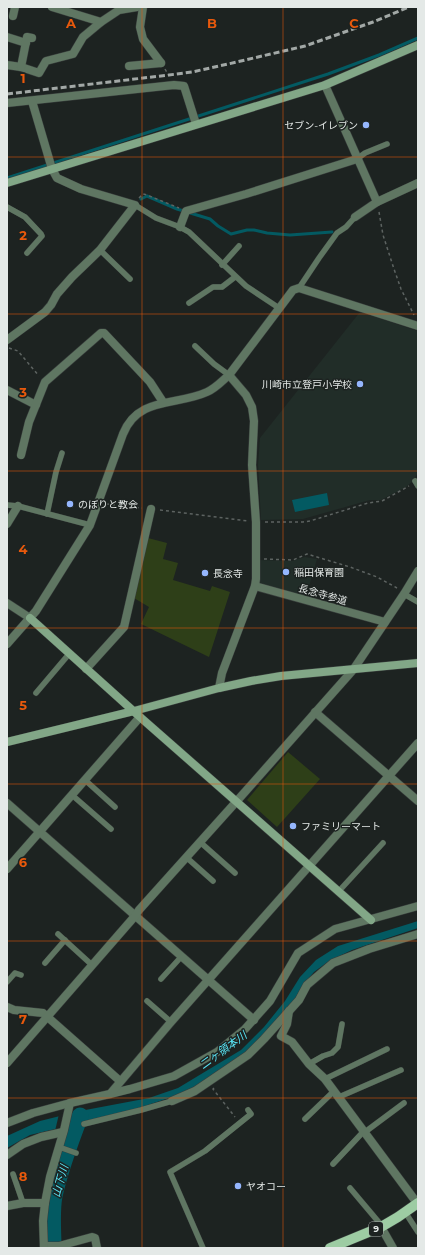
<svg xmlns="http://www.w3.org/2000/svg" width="425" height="1255" font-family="Montserrat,'Noto Sans JP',sans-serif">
<rect width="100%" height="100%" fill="#1d2321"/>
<g fill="#212d28">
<polygon points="360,312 418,331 418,472 414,480 406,487 381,500 370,500 303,519 261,520 258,465 260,438"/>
<polygon points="305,557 317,559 306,597 259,583 259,560 292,561"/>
</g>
<g fill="#2e3f18">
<polygon points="148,538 167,543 163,559 178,563 173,580 210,591 212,586 230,592 209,657 141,624 149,607 134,598"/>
<polygon points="288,752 320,779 277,827 247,800"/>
</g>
<g fill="#035a62">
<polygon points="327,493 329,505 295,512 292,500"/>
<polygon points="418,921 418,928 352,950 329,961 314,972 302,986 292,1004 246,1053 204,1082 184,1093 136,1109 82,1123 73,1127 51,1130 30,1135 7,1148 7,1136 40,1121 80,1111 149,1098 178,1088 241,1050 264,1027 285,1001 300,977 316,960 338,946"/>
</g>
<polygon fill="#1d2321" points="77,1110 71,1128 55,1131 59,1114"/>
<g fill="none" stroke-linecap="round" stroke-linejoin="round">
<g stroke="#035a62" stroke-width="3">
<polyline points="7,178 328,74 379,55 418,38"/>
<polyline points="141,199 147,196 177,209 210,219 218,226 231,234 247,230 254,230 267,233 290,235 332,232"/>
</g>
<path stroke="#035a62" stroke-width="17" d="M 53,1248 C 53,1231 51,1212 54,1196 C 60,1169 70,1142 80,1116"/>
<g stroke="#393f3d" stroke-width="6">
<g id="lane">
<polyline points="357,159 365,153 387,144"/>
<polyline points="135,205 156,218 180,227 189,232 246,286 279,308"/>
<polyline points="7,207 25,217 41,234 42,236 27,253"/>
<polyline points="100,250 130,279"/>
<polyline points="222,265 239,246"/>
<polyline points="299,288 319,258 337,233 346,227 355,217"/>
<polyline points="189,303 213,287 222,287 235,277"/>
<polyline points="195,346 214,364 229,375"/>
<polyline points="415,481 418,486"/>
<polyline points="7,505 18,506 90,525"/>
<polyline points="47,514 56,472 62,453"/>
<polyline points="404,594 418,602"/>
<polyline points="36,693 69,654"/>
<polyline points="85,780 115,807"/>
<polyline points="72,795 111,829"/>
<polyline points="200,842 235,873"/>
<polyline points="186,857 213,881"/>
<polyline points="339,891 383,843"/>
<polyline points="58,934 92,965"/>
<polyline points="45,963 65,940"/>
<polyline points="161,979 181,957"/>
<polyline points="7,982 15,973 21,975"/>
<polyline points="147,1001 171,1022"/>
<polyline points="309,1064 323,1056 332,1053 338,1047 342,1024"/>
<polyline points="325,1079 387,1049"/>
<polyline points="339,1097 401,1070"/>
<polyline points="305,1119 334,1091"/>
<polyline points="84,1124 141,1110 172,1101"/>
<polyline points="365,1132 404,1103"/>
<polyline points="59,1147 76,1153"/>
<polyline points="333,1164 364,1131"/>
<polyline points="13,1174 23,1203"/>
<polyline points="350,1188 382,1226"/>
<polyline points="405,1212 418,1232"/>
<polyline points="203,1248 170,1172 205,1151 251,1114 248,1110"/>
</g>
</g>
<g stroke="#393f3d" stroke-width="9">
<g id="street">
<polyline points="52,7 101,22"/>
<polyline points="143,7 140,27 143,39 161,63"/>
<polyline points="13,16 15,7"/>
<polyline points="7,37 26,43"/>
<polyline points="7,65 21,67 39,73 46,61 73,54 83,37 101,22 119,10 137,7"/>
<polyline points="129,66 161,63"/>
<polyline points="21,67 27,37 32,38"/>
<polyline points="325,85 377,202"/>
<polyline points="7,103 174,85 184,86 196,124"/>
<polyline points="355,217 377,202 418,183"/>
<polyline points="180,227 186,211 246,194 357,159"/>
<polyline points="7,340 45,312 51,305 57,294 72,277 100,250 135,205 81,189 57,178 52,169 32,101"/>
<polyline points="7,390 36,405"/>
<polyline points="21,455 29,422 45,382 101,333 104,333 150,382 163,402"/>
<polyline points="7,524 18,506"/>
<polyline points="255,586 385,622"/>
<polyline points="7,603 30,618"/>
<path d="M 7,644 L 36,611 L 90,525 L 123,434 C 138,396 177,406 207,392 C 216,388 222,381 229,375 L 293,290 L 299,288 L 418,326"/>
<polyline points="86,669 124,627 151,509"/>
<polyline points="219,688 222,673 255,586 256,579 256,522 252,465 254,421 252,407 246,395 229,375"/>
<polyline points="315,712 418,801"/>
<polyline points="7,803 254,1020"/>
<polyline points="7,869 140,717"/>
<polyline points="7,1007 14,1010 43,1013 120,1081"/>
<polyline points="289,1011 287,1024 281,1036 292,1042 309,1064 325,1079 417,1203"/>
<polyline points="7,1063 135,916 139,910 236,802 353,670 404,594 418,571"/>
<polyline points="110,1094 130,1089 174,1076 217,1052 245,1029 270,1001 298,953 335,929 418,906"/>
<polyline points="172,1101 195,1091 248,1055 264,1039 299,1000 307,985 333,963 369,949 418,934"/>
<polyline points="7,1123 33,1113 70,1103 110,1094 171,1022 418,743"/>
<polyline points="7,1155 23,1144 41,1137 63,1132"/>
<polyline points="7,1206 23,1203 45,1203"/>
<polyline points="381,1227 393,1248"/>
<polyline points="44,1246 59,1246 92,1237 95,1238 97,1248"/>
<polyline points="44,1248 43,1221 45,1203 50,1177 64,1130 70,1103"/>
</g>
</g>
<g stroke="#393f3d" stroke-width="9">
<g id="secondary">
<polyline points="7,183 325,85 418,45"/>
<polyline points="30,618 140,717 371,920"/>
<polyline points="7,742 134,711 219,688 251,681 281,676 418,663"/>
</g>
</g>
<g stroke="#393f3d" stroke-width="11">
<polyline id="primary" points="330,1248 381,1227 398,1217 418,1203"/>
</g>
<g stroke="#5d6361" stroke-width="1.5" stroke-dasharray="3 3" stroke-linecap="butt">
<polyline points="165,69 169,76"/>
<polyline points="139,198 143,194 147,195 179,208"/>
<polyline points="379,212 383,235 394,269 401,289 414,315"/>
<polyline points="9,348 18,351 39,376"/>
<polyline points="106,504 142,508"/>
<polyline points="160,510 248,521"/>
<polyline points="265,522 303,522 310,521 368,503 382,501 409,486"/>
<polyline points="264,559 293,560 307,554 350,567 377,577 397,588"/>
<polyline points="214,1088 213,1089 235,1117"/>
</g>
<use href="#lane" stroke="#5f7662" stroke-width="5.5"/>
<use href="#street" stroke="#5f7662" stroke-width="8"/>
<use href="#secondary" stroke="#82a787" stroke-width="8"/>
<use href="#primary" stroke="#9dcca3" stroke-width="10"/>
<polyline stroke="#a2a8a6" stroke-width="3" stroke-dasharray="6 3" stroke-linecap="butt" points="7,94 169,75 192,72 228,64 305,46 373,22 409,7"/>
</g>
<path fill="none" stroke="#e8590c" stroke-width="1" stroke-opacity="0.55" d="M 142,7 L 142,1248M 283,7 L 283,1248M 7,157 L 418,157M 7,314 L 418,314M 7,471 L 418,471M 7,628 L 418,628M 7,784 L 418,784M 7,941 L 418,941M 7,1098 L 418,1098"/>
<g fill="#95b6fd" stroke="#1d2321" stroke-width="1.5">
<circle cx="366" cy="125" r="4"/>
<circle cx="360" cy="384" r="4"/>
<circle cx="70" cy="504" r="4"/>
<circle cx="286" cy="572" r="4"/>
<circle cx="205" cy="573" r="4"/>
<circle cx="293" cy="826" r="4"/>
<circle cx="238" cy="1186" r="4"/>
</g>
<g text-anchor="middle" stroke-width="3" stroke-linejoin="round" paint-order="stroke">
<rect fill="#1d2321" stroke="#a8aeac" stroke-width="1" x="369" y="1222" width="14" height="14" rx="3"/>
<g font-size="9" font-weight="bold" fill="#e4e9e7">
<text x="376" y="1232">9</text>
</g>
<g font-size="10" fill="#e4e9e7" stroke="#1d2321" text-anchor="start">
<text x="358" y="129" text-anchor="end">セブン-イレブン</text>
<text x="352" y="388" text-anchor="end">川崎市立登戸小学校</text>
<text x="78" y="508">のぼりと教会</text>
<text x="294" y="576">稲田保育園</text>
<text x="213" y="577">長念寺</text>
<text x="301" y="830">ファミリーマート</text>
<text x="246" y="1190">ヤオコー</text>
</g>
<g font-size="10" fill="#e4e9e7" stroke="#1d2321">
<text transform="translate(323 594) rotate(16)" y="4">長念寺参道</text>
</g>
<g font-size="11" font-style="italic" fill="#59e4f5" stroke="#1d2321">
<text transform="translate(223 1050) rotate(-36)" y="4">二ヶ領本川</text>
<text transform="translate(60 1181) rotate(-74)" y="4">山下川</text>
</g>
</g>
<g font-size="13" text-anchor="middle" font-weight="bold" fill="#e8590c" stroke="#1d2321" stroke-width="3" stroke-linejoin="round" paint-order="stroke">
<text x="71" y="28">A</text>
<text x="212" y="28">B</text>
<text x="354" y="28">C</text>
<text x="23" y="83">1</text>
<text x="23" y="240">2</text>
<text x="23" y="397">3</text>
<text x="23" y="554">4</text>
<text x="23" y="710">5</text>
<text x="23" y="867">6</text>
<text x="23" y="1024">7</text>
<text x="23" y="1181">8</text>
</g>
<rect width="425" height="1255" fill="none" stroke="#e4e9e7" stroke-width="16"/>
</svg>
